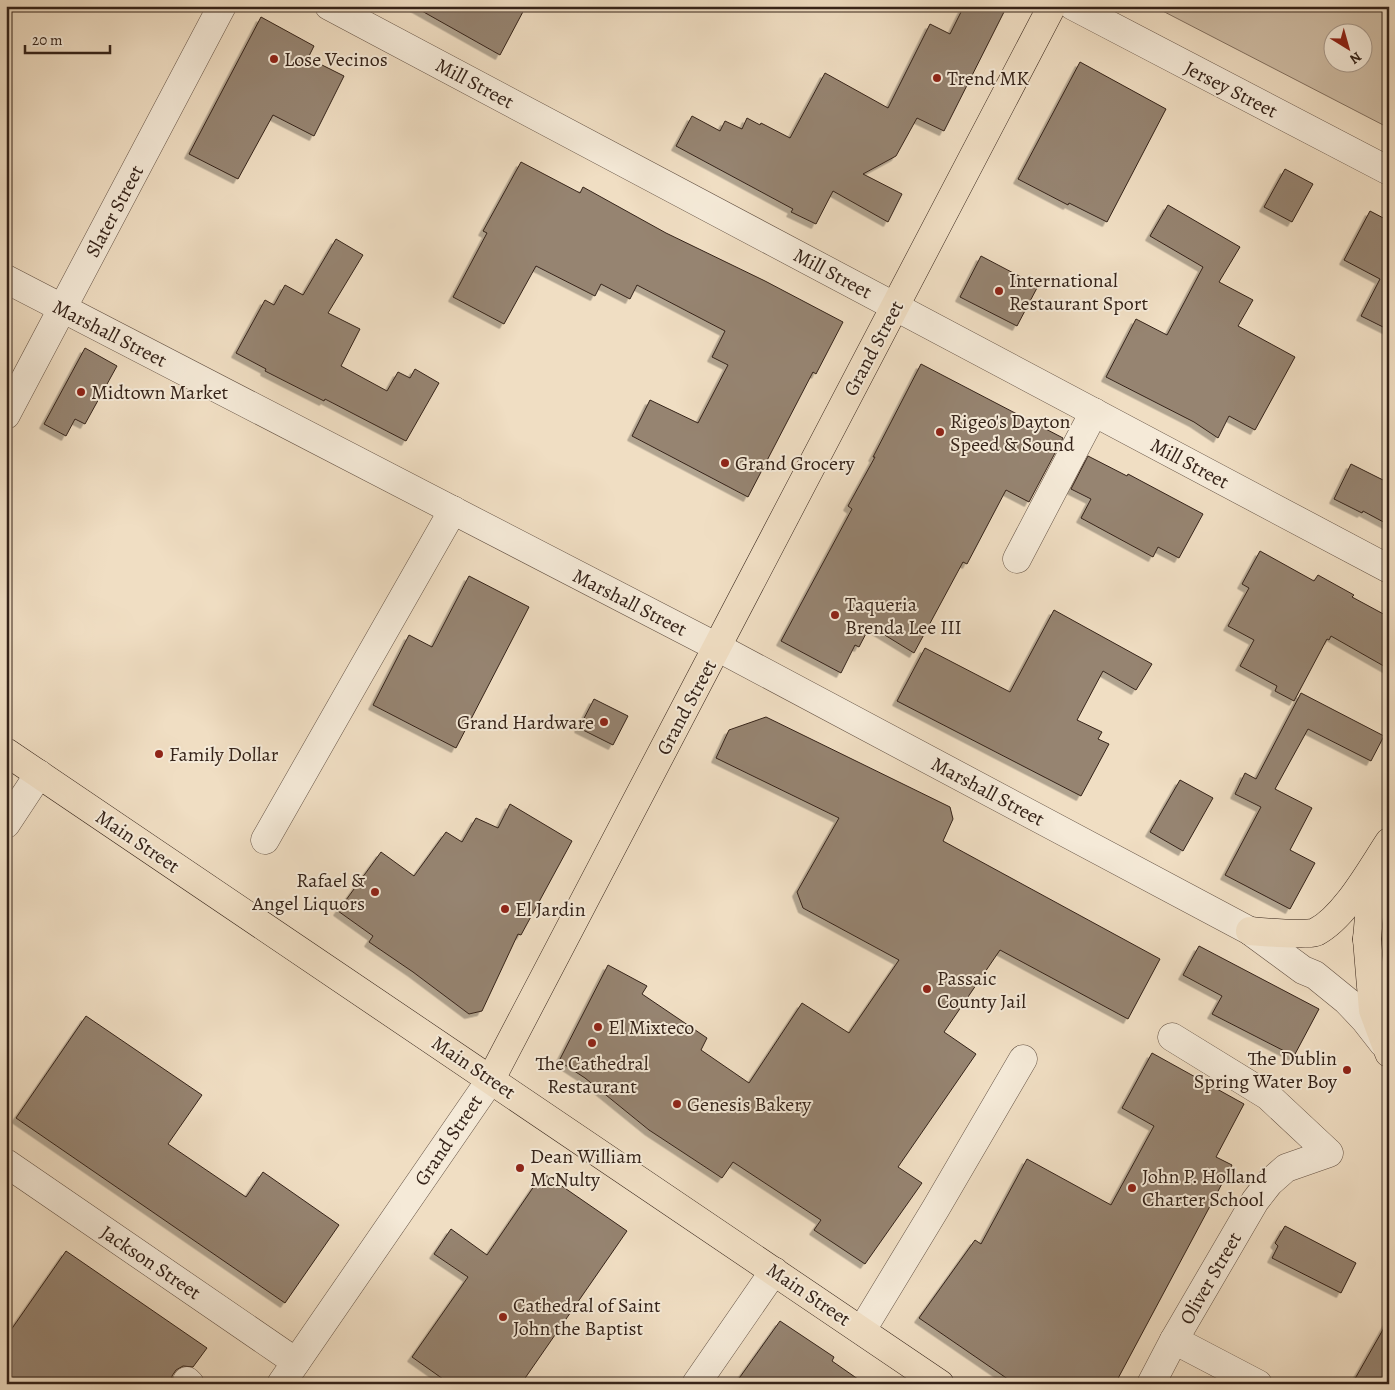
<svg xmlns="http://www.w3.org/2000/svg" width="1395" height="1390" font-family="Alegreya,serif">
<defs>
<filter id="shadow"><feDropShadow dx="-4.5" dy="4.5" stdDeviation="0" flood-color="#0004"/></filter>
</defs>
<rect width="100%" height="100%" fill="#f0dec3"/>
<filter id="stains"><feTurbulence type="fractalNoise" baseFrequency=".004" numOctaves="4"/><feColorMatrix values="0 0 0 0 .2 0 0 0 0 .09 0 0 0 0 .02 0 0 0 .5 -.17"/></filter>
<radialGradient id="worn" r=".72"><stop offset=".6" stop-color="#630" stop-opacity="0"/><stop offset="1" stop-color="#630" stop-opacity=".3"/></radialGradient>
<path fill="#d0bea6" stroke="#827060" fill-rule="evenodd" d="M 1153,6 L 1376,6 L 1389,18 L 1389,128 ZM 1332,32 L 1362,32 L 1362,62 L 1332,62 Z"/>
<g fill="#968471" stroke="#352319" filter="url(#shadow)">
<polygon points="413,6 526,6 500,55"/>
<polygon points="964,6 1007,6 944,131 917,118 896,156 863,174 902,194 888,222 833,191 816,224 791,212 793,209 676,146 692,116 720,131 725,121 742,129 747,118 760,125 761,123 790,138 825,73 888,108 930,24 950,34"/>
<polygon points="261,17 314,46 308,58 344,76 314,136 273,115 238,179 189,154"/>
<polygon points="1080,62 1166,109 1107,222 1069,203 1068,205 1018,179"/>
<polygon points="521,162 580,193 583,187 666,233 765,281 843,322 816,374 813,372 748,497 632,436 650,400 698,423 728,365 712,357 725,331 637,285 630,299 601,284 595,296 536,266 504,324 453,297 487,233 483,231"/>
<polygon points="1285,169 1313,184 1292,222 1264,207"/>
<polygon points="1168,205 1240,247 1219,282 1253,300 1238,326 1295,357 1255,430 1229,416 1218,438 1194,422 1106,377 1136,319 1167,335 1203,267 1150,236"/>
<polygon points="1370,211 1389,221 1389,330 1361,316 1380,279 1344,260"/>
<polygon points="336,239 363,255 328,313 360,329 341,366 387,391 398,372 410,378 415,369 439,383 406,441 325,399 324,401 265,371 266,369 236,353 265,300 274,305 285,285 303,295"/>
<polygon points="981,256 1038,286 1017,326 960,297"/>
<polygon points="85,348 117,366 85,424 75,419 66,436 44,424"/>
<polygon points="921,364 1063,438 1029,502 1006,490 967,564 963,562 914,653 870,626 859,647 855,645 841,673 781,641 852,509 848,506 875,457 873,457"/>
<polygon points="1088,456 1127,476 1128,474 1203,514 1179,558 1158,547 1153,557 1081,518 1091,499 1071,489"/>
<polygon points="1351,464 1389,483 1389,525 1363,511 1362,513 1334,499"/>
<polygon points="1260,551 1314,581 1318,575 1354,595 1352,597 1389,617 1389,669 1331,636 1329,640 1327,639 1294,701 1275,691 1277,686 1240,666 1254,640 1228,626 1249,588 1242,584"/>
<polygon points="469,576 529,607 456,748 373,705 409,635 432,647"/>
<polygon points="1054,610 1152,664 1136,690 1103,671 1077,720 1102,732 1098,739 1109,744 1081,796 897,701 925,648 1010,692"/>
<polygon points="1301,693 1384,736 1371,761 1308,729 1275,789 1312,808 1290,850 1315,863 1290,909 1225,875 1261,807 1235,794 1245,773 1256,779"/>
<polygon points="594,699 628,716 613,745 579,728"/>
<polygon points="766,717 950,807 953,819 943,841 1160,959 1128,1019 1000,950 944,1032 976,1054 898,1167 922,1183 865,1264 814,1230 821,1220 733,1162 722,1178 649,1130 585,1078 559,1061 608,965 647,986 642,994 707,1038 701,1050 749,1083 802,1003 849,1033 899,960 803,908 797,892 839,818 716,758 729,730"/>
<polygon points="1180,780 1213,798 1183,851 1150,832"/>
<polygon points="510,804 572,841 521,935 518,934 482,1011 469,1014 413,972 369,942 373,936 338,911 381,852 414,876 446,832 462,842 476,818 498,828"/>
<polygon points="1199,946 1319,1009 1294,1056 1212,1014 1222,996 1183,975"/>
<polygon points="86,1016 202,1095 168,1144 246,1197 263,1172 339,1225 285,1303 16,1118"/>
<polygon points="1152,1053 1244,1104 1216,1157 1232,1165 1115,1384 1015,1384 919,1318 975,1240 981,1244 1027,1159 1111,1205 1154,1126 1122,1108"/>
<polygon points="543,1173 627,1231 521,1384 450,1384 412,1357 468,1277 434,1254 451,1229 487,1255"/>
<polygon points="1285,1226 1356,1263 1341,1293 1272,1258 1278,1246 1275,1243"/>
<polygon points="66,1251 207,1348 193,1367 183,1366 176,1370 172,1376 172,1384 6,1384 6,1337"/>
<polygon points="1389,1319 1389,1384 1352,1384"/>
<polygon points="780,1321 834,1357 832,1361 865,1384 735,1384"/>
</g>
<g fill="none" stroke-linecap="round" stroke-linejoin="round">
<g stroke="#645244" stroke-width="29">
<g id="minor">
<polyline points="329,6 1389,569"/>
<polyline points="1073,6 1389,171"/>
<polyline points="6,279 717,647 1250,931 1303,970 1315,975 1347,1001 1365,1020 1383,1043"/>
<polyline points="6,415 222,6"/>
<polyline points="1017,559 1094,412"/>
<polyline points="6,824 39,774"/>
<polyline points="265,840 453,510"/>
<polyline points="6,1163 296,1362"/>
<polyline points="862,1330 936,1208 1023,1059"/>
<polyline points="1174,1340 1258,1384"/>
<polyline points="187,1381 190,1384"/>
<polyline points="281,1384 491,1079"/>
<polyline points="696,1384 774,1271"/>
<polyline points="1151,1384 1174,1340 1255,1201 1269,1183 1286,1168 1329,1153 1268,1096 1172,1037"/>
</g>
</g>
<g stroke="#352319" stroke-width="29">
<g id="major">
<polyline points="6,752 940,1384"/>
<polyline points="1367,939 1373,1010 1389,1053"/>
<polyline points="491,1079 1052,6"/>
</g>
</g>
<g stroke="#352319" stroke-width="29">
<g id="highway">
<path d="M 1250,931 C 1261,932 1309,936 1316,932 C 1345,917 1371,869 1389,842"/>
<polyline points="1367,939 1370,906 1380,867"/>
</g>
</g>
<use href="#minor" stroke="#f5ead8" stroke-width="28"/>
<use href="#major" stroke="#f0dec3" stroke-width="28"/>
<use href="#highway" stroke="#f0dec3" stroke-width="28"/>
</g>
<g fill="#8f2418" stroke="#f5ead8" stroke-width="2">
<circle cx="274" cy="59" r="5"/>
<circle cx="937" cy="78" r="5"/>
<circle cx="999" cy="291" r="5"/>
<circle cx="81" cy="392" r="5"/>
<circle cx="940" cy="432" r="5"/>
<circle cx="725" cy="463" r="5"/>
<circle cx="835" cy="615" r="5"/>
<circle cx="604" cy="722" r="5"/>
<circle cx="159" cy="754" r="5"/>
<circle cx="375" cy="892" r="5"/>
<circle cx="505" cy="909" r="5"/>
<circle cx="927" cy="989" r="5"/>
<circle cx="598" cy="1027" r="5"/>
<circle cx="592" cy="1043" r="5"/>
<circle cx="1347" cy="1070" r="5"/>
<circle cx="677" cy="1104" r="5"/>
<circle cx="520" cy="1168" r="5"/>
<circle cx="1132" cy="1188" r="5"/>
<circle cx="503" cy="1317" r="5"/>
</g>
<g text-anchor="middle" stroke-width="4" stroke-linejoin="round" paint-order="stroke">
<g font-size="20" fill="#352319" stroke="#f5ead8" text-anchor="start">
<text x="284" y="66">Lose Vecinos</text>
<text x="947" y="85">Trend MK</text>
<text x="1009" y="287">International<tspan x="1009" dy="23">Restaurant Sport</tspan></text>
<text x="91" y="399">Midtown Market</text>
<text x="950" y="428">Rigeo's Dayton<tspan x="950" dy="23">Speed &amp; Sound</tspan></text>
<text x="735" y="470">Grand Grocery</text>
<text x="845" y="611">Taqueria<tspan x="845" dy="23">Brenda Lee III</tspan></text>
<text x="594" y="729" text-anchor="end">Grand Hardware</text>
<text x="169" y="761">Family Dollar</text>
<text x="365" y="887" text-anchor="end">Rafael &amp;<tspan x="365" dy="23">Angel Liquors</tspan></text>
<text x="515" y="916">El Jardin</text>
<text x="937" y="985">Passaic<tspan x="937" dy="23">County Jail</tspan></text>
<text x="608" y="1034">El Mixteco</text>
<text x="1337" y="1065" text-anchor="end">The Dublin<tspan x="1337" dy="23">Spring Water Boy</tspan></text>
<text x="592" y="1070" text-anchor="middle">The Cathedral<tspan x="592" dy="23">Restaurant</tspan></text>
<text x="687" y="1111">Genesis Bakery</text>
<text x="530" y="1163">Dean William<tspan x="530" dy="23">McNulty</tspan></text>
<text x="1142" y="1183">John P. Holland<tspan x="1142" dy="23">Charter School</tspan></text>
<text x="513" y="1312">Cathedral of Saint<tspan x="513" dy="23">John the Baptist</tspan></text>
</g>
<g font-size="20" fill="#352319" stroke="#f5ead8">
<text transform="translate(475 83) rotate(28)" y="7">Mill Street</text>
<text transform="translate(1231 89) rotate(27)" y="7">Jersey Street</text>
<text transform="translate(114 211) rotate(-62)" y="7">Slater Street</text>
<text transform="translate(833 273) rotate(28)" y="7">Mill Street</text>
<text transform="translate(110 333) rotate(27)" y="7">Marshall Street</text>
<text transform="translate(873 348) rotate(-62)" y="7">Grand Street</text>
<text transform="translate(1190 463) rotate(28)" y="7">Mill Street</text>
<text transform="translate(630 602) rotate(27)" y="7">Marshall Street</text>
<text transform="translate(686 707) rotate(-62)" y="7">Grand Street</text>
<text transform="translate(988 791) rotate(28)" y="7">Marshall Street</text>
<text transform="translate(138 841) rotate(34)" y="7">Main Street</text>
<text transform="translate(474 1067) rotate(34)" y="7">Main Street</text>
<text transform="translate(448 1140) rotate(-56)" y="7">Grand Street</text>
<text transform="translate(151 1262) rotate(34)" y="7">Jackson Street</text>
<text transform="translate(1210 1278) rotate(-60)" y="7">Oliver Street</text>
<text transform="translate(809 1294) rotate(34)" y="7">Main Street</text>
</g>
</g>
<rect width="1395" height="1390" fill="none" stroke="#f0dec3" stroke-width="25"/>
<rect x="8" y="8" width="1380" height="1375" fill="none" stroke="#352319" stroke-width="2.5"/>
<rect x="12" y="12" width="1370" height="1365" fill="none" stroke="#352319"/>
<g transform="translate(1348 48) rotate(143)"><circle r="24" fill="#f5ead8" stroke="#a89a8c"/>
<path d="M0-4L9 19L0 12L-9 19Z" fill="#8f2418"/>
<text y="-8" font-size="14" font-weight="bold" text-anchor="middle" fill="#352319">N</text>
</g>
<path d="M25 45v8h85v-8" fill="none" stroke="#352319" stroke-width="2.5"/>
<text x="32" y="45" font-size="15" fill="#352319" stroke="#f5ead8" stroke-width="4" paint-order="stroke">20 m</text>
<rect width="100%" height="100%" filter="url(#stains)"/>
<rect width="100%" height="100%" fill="url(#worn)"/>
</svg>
